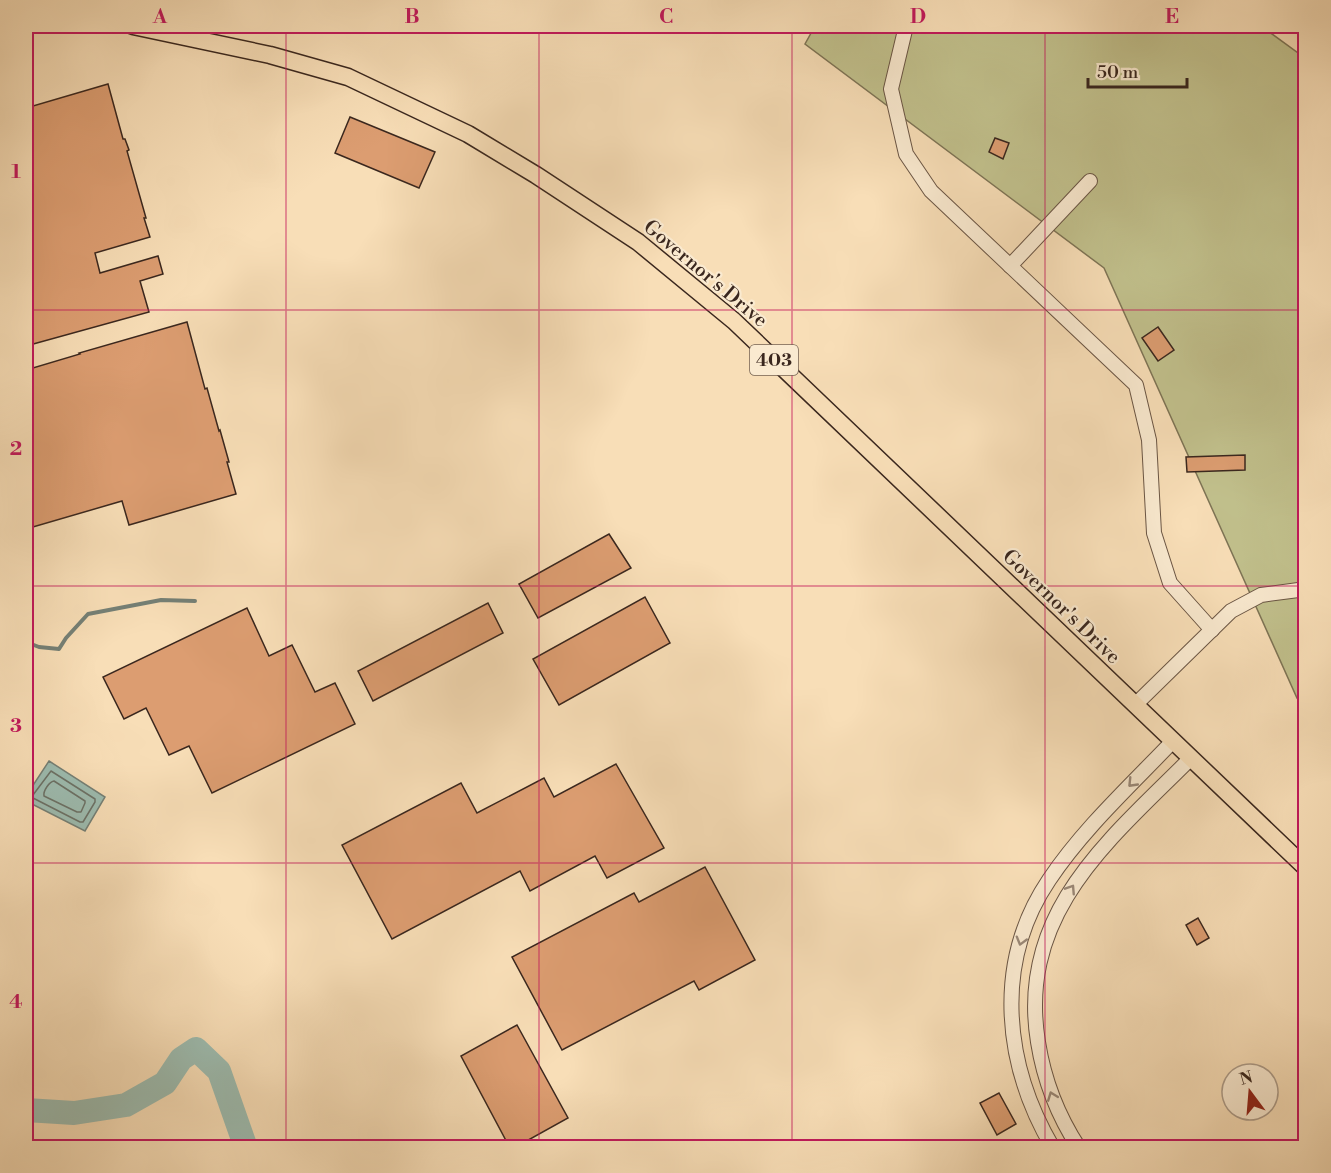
<svg xmlns="http://www.w3.org/2000/svg" width="1331" height="1173" font-family="'Libre Bodoni',serif">
<rect width="100%" height="100%" fill="#f8deb7"/>
<filter id="stains"><feTurbulence type="fractalNoise" baseFrequency=".00333" numOctaves="4"/><feColorMatrix values="0 0 0 0 .2 0 0 0 0 .09 0 0 0 0 .02 0 0 0 .5 -.17"/></filter>
<radialGradient id="worn" r=".72"><stop offset=".6" stop-color="#630" stop-opacity="0"/><stop offset="1" stop-color="#630" stop-opacity=".3"/></radialGradient>
<polygon fill="#c1c08c" stroke="#7e7455" stroke-width="1.5" points="815,26 1261,26 1301,55 1305,56 1305,708 1297,698 1104,268 805,44"/>
<polygon fill="#9dbcb0" stroke="#758076" stroke-width="1.5" points="49,761 105,797 85,831 26,801 26,796"/>
<g fill="none" stroke-linecap="round" stroke-linejoin="round">
<g stroke="#6c7267" stroke-width="1.5">
<polygon points="51,771 95,799 95,802 83,822 80,822 33,798 33,795"/>
<path d="M 54,781 L 85,801 L 85,803 L 81,812 L 77,812 L 44,796 C 43,791 49,782 54,781 Z"/>
</g>
<polyline stroke="#758076" stroke-width="4" points="26,642 39,647 59,649 66,638 88,614 161,600 195,601"/>
<polyline stroke="#9dbcb0" stroke-width="24" points="26,1110 74,1113 126,1105 165,1083 181,1059 196,1049 219,1071 246,1148"/>
</g>
<g fill="#dc9d71" stroke="#3a271e" stroke-width="1.5">
<polygon points="108,84 123,139 125,139 129,150 127,151 146,218 144,218 150,237 95,253 100,273 158,256 163,274 140,281 149,312 26,346 26,108"/>
<polygon points="350,117 435,152 419,188 335,153"/>
<polygon points="995,138 1009,143 1003,159 989,152"/>
<polygon points="187,322 205,389 207,388 219,431 220,430 229,462 227,462 236,494 129,525 122,501 26,529 26,370 80,354 79,353"/>
<polygon points="1158,327 1174,350 1158,361 1142,338"/>
<polygon points="1245,455 1245,470 1187,472 1186,457"/>
<polygon points="609,534 631,568 538,618 519,584"/>
<polygon points="645,597 670,643 559,705 533,659"/>
<polygon points="488,603 503,633 373,701 358,671"/>
<polygon points="247,608 269,656 292,645 315,692 335,683 355,724 212,793 189,746 169,755 146,708 124,719 103,677"/>
<polygon points="616,764 664,848 607,878 595,856 530,891 520,871 392,939 342,845 461,783 477,813 544,778 554,797"/>
<polygon points="705,867 755,960 699,990 694,981 562,1050 512,957 634,893 639,902"/>
<polygon points="1198,918 1209,938 1197,945 1186,925"/>
<polygon points="517,1025 568,1118 514,1148 510,1148 461,1056"/>
<polygon points="999,1093 1016,1124 997,1135 980,1103"/>
</g>
<g fill="none" stroke-linecap="round" stroke-linejoin="round">
<g stroke="#6a5544" stroke-width="16">
<g id="minor">
<polyline points="906,26 891,89 906,154 931,191 1136,385 1149,440 1154,533 1170,583 1212,630"/>
<polyline points="1010,266 1090,181"/>
<polyline points="1135,705 1231,611 1261,595 1306,589"/>
<path d="M 1053,1148 C 1004,1065 993,963 1049,880 C 1083,829 1130,786 1173,741"/>
<path d="M 1079,1148 C 1058,1116 1044,1080 1038,1042 C 1017,913 1109,840 1191,758"/>
</g>
</g>
<g stroke="#3a271e" stroke-width="19">
<polyline id="major" points="133,26 270,55 348,77 468,134 536,175 638,242 734,321 1306,868"/>
</g>
<use href="#minor" stroke="#faead0" stroke-width="14"/>
<use href="#major" stroke="#f8deb7" stroke-width="16"/>
</g>
<defs><path id="oneway-chevron" d="M-2-3.5L2.5 0L-2 3.5" fill="none" stroke-width="1.6" stroke-linecap="round" stroke-linejoin="round" transform="scale(1.5)"/></defs>
<g stroke="#9a8877">
<use href="#oneway-chevron" transform="translate(1132 783) rotate(134)"/>
<use href="#oneway-chevron" transform="translate(1071 889) rotate(-57)"/>
<use href="#oneway-chevron" transform="translate(1021 941) rotate(106)"/>
<use href="#oneway-chevron" transform="translate(1052 1096) rotate(-111)"/>
</g>
<path fill="none" stroke="#c2185b" stroke-width="1.5" stroke-opacity="0.55" d="M 286,26 L 286,1148M 539,26 L 539,1148M 792,26 L 792,1148M 1045,26 L 1045,1148M 26,310 L 1306,310M 26,586 L 1306,586M 26,863 L 1306,863"/>
<g text-anchor="middle" stroke-width="4.5" stroke-linejoin="round" paint-order="stroke">
<rect fill="#faead0" stroke="#746253" stroke-width="1.5" x="750" y="345" width="48" height="30" rx="4.5"/>
<g font-size="18" font-weight="bold" fill="#3a271e">
<text x="774" y="366">403</text>
</g>
<g font-size="20" fill="#3a271e" stroke="#faead0">
<text transform="translate(706 273) rotate(40)" y="7">Governor's Drive</text>
<text transform="translate(1062 606) rotate(44)" y="7">Governor's Drive</text>
</g>
</g>
<rect width="1331" height="1173" fill="none" stroke="#f8deb7" stroke-width="66"/>
<g transform="translate(1250 1092) rotate(344)"><circle r="28" fill="#faead0" stroke="#ad9c89" stroke-width="1.5"/>
<path d="M0-4.5L10 22L0 15L-10 22Z" fill="#8f2418"/>
<text y="-9" font-size="16" font-weight="bold" text-anchor="middle" fill="#3a271e">N</text>
</g>
<path d="M1088 78v9h99v-9" fill="none" stroke="#3a271e" stroke-width="3"/>
<text x="1097" y="78" font-size="18" fill="#3a271e" stroke="#faead0" stroke-width="4.5" paint-order="stroke">50 m</text>
<rect x="33" y="33" width="1265" height="1107" fill="none" stroke="#c2185b" stroke-width="2"/>
<g font-size="20" text-anchor="middle" font-weight="bold" fill="#c2185b">
<text x="160" y="23">A</text>
<text x="412" y="23">B</text>
<text x="666" y="23">C</text>
<text x="918" y="23">D</text>
<text x="1172" y="23">E</text>
<text x="16" y="178">1</text>
<text x="16" y="455">2</text>
<text x="16" y="732">3</text>
<text x="16" y="1008">4</text>
</g>
<rect width="100%" height="100%" filter="url(#stains)"/>
<rect width="100%" height="100%" fill="url(#worn)"/>
</svg>
